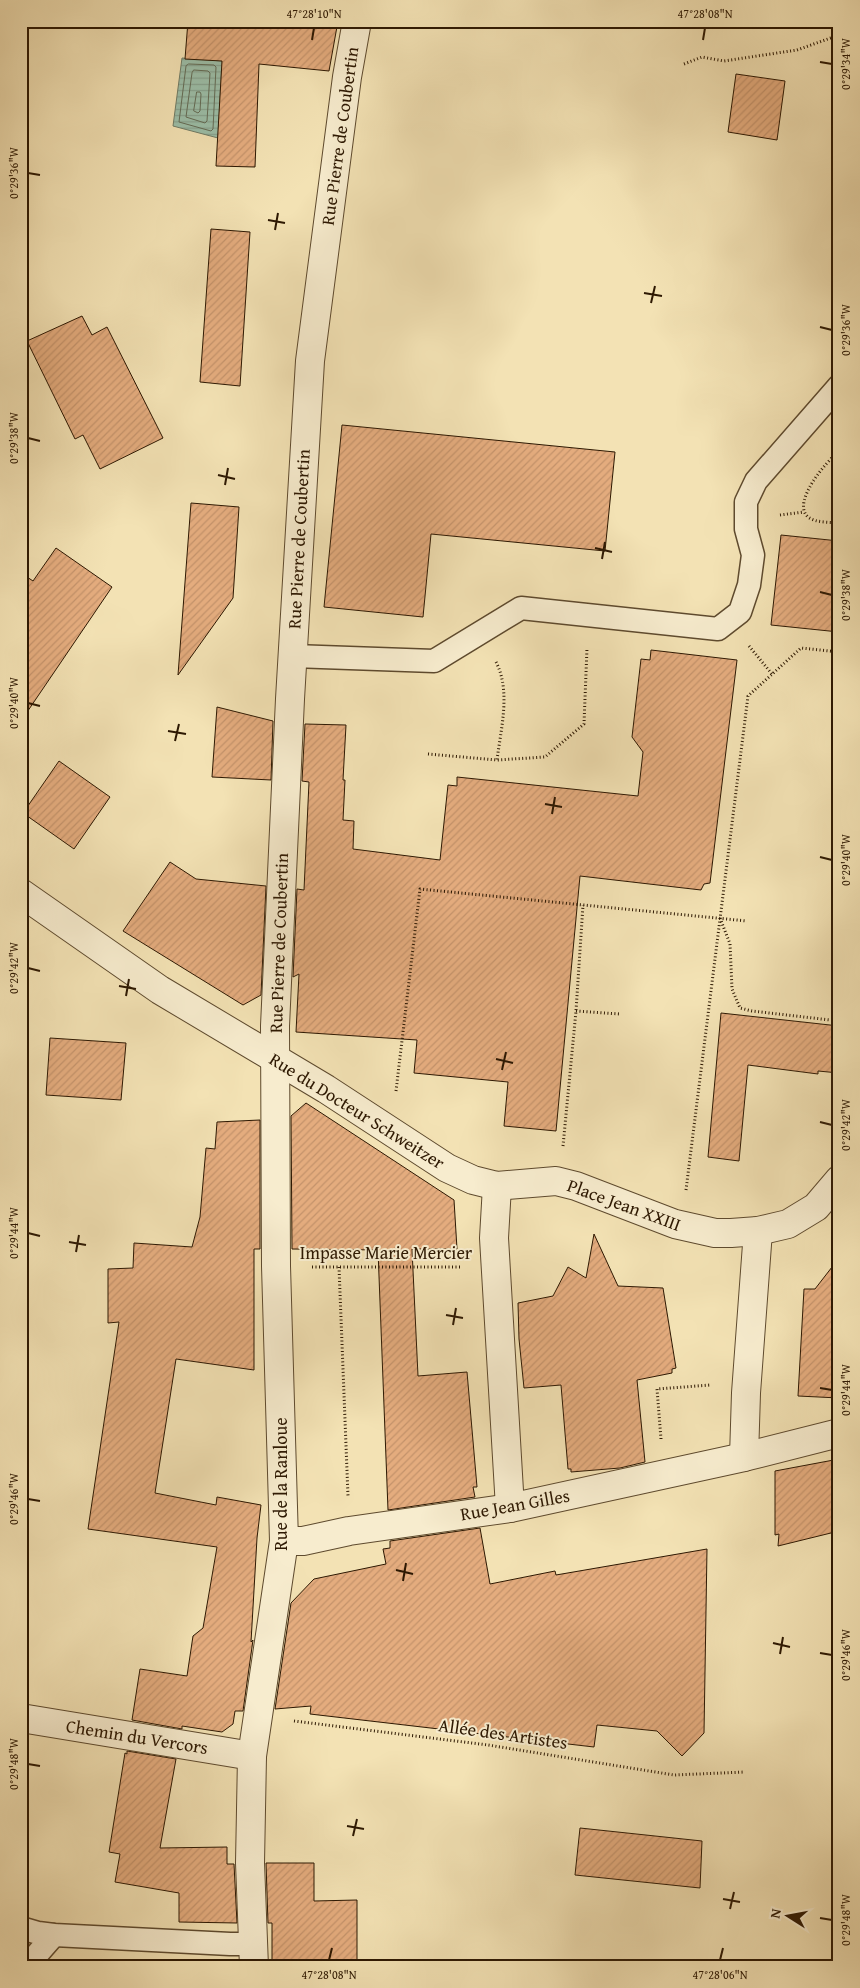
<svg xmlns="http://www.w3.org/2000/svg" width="860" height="1988" font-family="'Gentium Book Plus',serif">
<defs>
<pattern id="water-rules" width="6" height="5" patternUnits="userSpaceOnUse" patternTransform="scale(1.25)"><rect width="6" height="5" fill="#9cbfa9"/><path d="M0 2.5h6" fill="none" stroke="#87a390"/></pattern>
<pattern id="building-hatch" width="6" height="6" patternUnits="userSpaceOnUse" patternTransform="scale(1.25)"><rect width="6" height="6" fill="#e4ac7e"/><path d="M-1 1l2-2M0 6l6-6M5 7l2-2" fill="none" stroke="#c4936b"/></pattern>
</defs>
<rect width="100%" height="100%" fill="#f3e2b4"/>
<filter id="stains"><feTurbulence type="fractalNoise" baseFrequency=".004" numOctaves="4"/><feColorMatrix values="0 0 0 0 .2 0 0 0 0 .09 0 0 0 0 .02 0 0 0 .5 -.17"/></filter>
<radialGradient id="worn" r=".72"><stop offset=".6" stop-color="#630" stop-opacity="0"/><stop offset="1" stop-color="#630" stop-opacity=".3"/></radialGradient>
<polygon fill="url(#water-rules)" stroke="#707c66" points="182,58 222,61 218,138 173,126"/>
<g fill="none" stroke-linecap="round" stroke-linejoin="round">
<g stroke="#646c56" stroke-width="1">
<polygon points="189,64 214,65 216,67 213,129 211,131 179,122 186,66"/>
<polygon points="194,70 208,71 210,73 207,121 205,123 186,117 192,73"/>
<polygon points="197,92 200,92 201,94 200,111 198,113 194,111"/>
</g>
</g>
<g fill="url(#building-hatch)" stroke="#2d1802">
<polygon points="188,21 338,21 329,71 259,64 255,167 216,166 222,61 185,59"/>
<polygon points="736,74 785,81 777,140 728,132"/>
<polygon points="211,229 250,232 240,386 200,382"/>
<polygon points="82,316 92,335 107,327 163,438 100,469 83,435 75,439 27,341"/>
<polygon points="342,425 615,452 605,551 431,534 423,617 324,607"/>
<polygon points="191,503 239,507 233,598 178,675"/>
<polygon points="781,535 839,541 839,632 771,625"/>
<polygon points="56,548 112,587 21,721 21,573 33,581"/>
<polygon points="651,650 737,660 710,883 704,884 701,890 580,876 556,1131 504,1126 508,1082 414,1073 417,1040 296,1032 299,974 293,977 297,889 304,890 309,782 302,781 305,724 346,725 343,780 345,780 343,820 354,821 353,849 440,860 448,785 457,786 457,777 638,796 643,752 632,737 641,659 650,660"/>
<polygon points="217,707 273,721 271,780 212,777"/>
<polygon points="59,761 110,797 74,849 23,813"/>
<polygon points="170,862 196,879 266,886 261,995 243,1005 123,931"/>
<polygon points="721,1013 839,1026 839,1073 818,1071 818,1074 748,1065 739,1161 708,1157"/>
<polygon points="50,1038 126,1043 121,1100 46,1095"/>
<polygon points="306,1103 454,1200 457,1249 412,1249 418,1376 467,1372 477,1487 473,1487 475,1497 388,1510 378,1250 292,1249 291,1116"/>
<polygon points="260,1120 260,1249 254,1249 254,1370 176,1359 155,1493 216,1505 217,1497 261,1505 257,1538 251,1642 253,1640 243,1711 235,1711 233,1724 222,1732 182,1726 182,1729 132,1720 140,1669 187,1676 193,1636 203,1628 217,1547 88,1529 119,1322 108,1323 108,1269 133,1268 134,1243 192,1247 200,1217 206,1148 215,1149 217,1122"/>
<polygon points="594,1234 618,1286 663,1288 676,1368 672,1369 672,1373 637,1380 645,1462 620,1468 571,1472 571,1469 568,1469 561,1385 524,1388 519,1339 518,1303 553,1296 568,1267 586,1278"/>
<polygon points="839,1258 839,1398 798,1396 804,1289 815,1289"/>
<polygon points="839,1459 839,1531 778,1546 779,1534 775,1535 775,1471"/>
<polygon points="480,1528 490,1584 555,1571 556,1575 707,1549 704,1733 682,1756 657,1731 597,1725 594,1747 310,1714 311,1706 275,1709 291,1603 314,1579 386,1564 383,1549 390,1548 390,1541"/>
<polygon points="127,1751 176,1759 160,1848 227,1847 227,1864 234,1864 237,1923 179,1922 179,1893 115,1882 120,1854 109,1852 125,1753 127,1754"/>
<polygon points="580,1828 702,1841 700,1888 575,1875"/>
<polygon points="266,1863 314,1863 314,1901 357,1900 357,1965 272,1967 272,1923 268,1923"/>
</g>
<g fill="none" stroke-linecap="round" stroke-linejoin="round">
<g stroke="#5e4a2e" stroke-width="25">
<g id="lane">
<polyline points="293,656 434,661 521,608 718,629 740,612 749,585 753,555 746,529 746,502 756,481 839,386"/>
<polyline points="21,1928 38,1933 54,1935 230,1944 252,1944"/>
<polyline points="26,1967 54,1935"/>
</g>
</g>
<g stroke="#5e4a2e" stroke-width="30">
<g id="street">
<polyline points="21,893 160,990 326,1089 447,1168 473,1180 497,1186 556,1181 576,1186 675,1224 715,1233 731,1233 758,1231 788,1224 816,1207 839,1180"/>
<polyline points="497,1186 494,1238 510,1508"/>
<polyline points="744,1457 746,1393 758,1231"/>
<polyline points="284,1541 303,1541 349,1531 510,1508 744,1457 839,1433"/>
<polyline points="21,1718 252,1756"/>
<polyline points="254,1967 250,1863 252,1756 284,1541 276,1266 275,1026 290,699 310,361 347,77 357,21"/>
</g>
</g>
<g stroke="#2d1802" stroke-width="3" stroke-dasharray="1 2.5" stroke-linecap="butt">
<polyline points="684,64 702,57 724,61 797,50 839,35"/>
<path d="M 839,451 C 827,461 791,502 808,517 C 816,523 829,522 839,523"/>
<polyline points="780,515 804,512"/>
<polyline points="749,646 772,674"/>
<path d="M 496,662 C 511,691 501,728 497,760"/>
<polyline points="428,754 497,760 545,757 584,724 587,648"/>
<polyline points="720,918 730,944 732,989 740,1008 752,1011 839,1021"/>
<polyline points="576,1011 620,1014"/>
<polyline points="396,1091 420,889 747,921"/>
<polyline points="563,1146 576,1011 583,905"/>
<polyline points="686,1190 748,696 801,648 839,652"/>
<polyline points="312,1267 461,1267"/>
<polyline points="339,1267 348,1496"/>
<polyline points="661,1439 657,1389 710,1385"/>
<polyline points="294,1721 488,1745 674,1775 745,1772"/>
</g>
<use href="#lane" stroke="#f7ecce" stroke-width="22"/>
<use href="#street" stroke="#f7ecce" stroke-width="28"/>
</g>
<path fill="none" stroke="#2d1802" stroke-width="2" d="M 312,40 L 314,28M 703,40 L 705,28M 820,62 L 832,64M 28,173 L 40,175M 268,220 L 285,223M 275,230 L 278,213M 644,293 L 662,296M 651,303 L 655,286M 820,327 L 832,330M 28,438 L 40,441M 218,475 L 235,479M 225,485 L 228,468M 595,548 L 612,552M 602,559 L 605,542M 820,592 L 832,595M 28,703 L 40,706M 168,731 L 186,734M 175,741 L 179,724M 545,804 L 562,807M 552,814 L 555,797M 820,857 L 832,860M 28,968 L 40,971M 119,986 L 136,989M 126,996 L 129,979M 496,1059 L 513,1063M 502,1070 L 506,1052M 820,1122 L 832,1125M 28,1233 L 40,1236M 69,1242 L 86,1245M 76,1252 L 79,1235M 446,1315 L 463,1318M 453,1325 L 456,1308M 820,1388 L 832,1390M 28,1499 L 40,1501M 396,1570 L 413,1574M 403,1581 L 406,1563M 773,1643 L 790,1647M 820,1653 L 832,1655M 780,1654 L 783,1637M 28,1764 L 40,1766M 347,1826 L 364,1829M 353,1836 L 357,1819M 723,1899 L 740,1902M 730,1909 L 734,1892M 820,1918 L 832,1920M 329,1960 L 332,1948M 720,1960 L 723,1948"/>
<g text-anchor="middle" stroke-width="4" stroke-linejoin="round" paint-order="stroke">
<g font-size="18" fill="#2d1802" stroke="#f7ecce">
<text transform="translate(340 136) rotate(-82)" y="6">Rue Pierre de Coubertin</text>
<text transform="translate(299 539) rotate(-87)" y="6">Rue Pierre de Coubertin</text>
<text transform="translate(279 943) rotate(-88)" y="6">Rue Pierre de Coubertin</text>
<text transform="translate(357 1111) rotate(32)" y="6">Rue du Docteur Schweitzer</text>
<text transform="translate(624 1205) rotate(20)" y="6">Place Jean XXIII</text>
<text x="386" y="1259">Impasse Marie Mercier</text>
<text transform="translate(281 1484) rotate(-90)" y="6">Rue de la Ranloue</text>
<text transform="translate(515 1505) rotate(-10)" y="6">Rue Jean Gilles</text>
<text transform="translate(503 1734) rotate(8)" y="6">Allée des Artistes</text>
<text transform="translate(137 1737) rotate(9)" y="6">Chemin du Vercors</text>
</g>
</g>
<rect width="860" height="1988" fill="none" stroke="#f3e2b4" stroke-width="55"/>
<g transform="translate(788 1916) rotate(281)" stroke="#f7ecce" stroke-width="4" paint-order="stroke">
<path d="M0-4L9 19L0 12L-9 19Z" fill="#2d1802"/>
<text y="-8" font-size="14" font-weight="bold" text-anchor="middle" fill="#2d1802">N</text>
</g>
<rect x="28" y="28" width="804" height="1932" fill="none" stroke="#2d1802" stroke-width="2"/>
<g font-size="12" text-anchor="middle" fill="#2d1802">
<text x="314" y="18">47°28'10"N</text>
<text x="705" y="18">47°28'08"N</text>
<text transform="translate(846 64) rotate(-90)" y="4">0°29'34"W</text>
<text transform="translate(14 173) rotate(-90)" y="4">0°29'36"W</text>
<text transform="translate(846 330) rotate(-90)" y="4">0°29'36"W</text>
<text transform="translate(14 438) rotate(-90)" y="4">0°29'38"W</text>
<text transform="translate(846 595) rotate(-90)" y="4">0°29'38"W</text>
<text transform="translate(14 703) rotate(-90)" y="4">0°29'40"W</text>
<text transform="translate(846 860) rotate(-90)" y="4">0°29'40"W</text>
<text transform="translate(14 968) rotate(-90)" y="4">0°29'42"W</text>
<text transform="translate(846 1125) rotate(-90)" y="4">0°29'42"W</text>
<text transform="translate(14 1233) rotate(-90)" y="4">0°29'44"W</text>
<text transform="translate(846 1390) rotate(-90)" y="4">0°29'44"W</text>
<text transform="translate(14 1499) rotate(-90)" y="4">0°29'46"W</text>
<text transform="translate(846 1655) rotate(-90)" y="4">0°29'46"W</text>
<text transform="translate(14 1764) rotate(-90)" y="4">0°29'48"W</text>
<text transform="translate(846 1920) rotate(-90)" y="4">0°29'48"W</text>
<text x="329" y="1979">47°28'08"N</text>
<text x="720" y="1979">47°28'06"N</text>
</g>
<rect width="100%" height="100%" filter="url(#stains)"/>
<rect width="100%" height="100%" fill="url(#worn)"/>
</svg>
